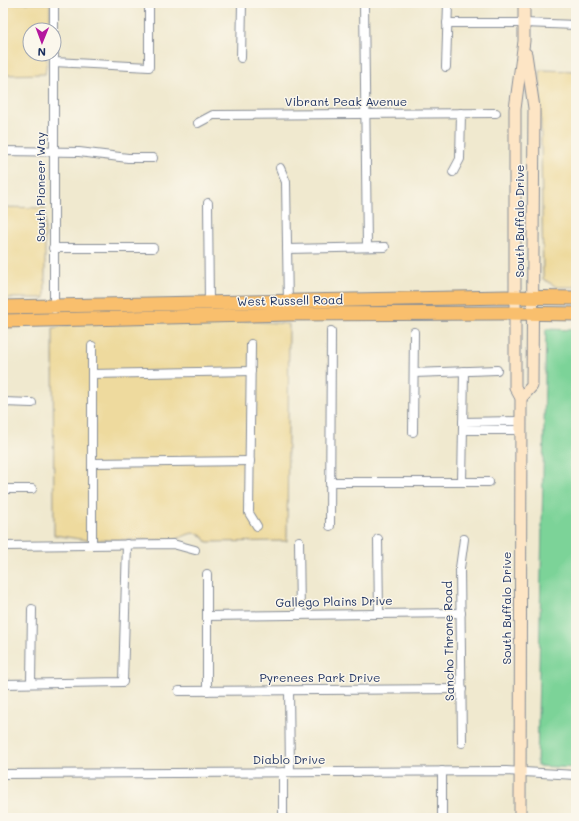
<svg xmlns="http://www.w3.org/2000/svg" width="579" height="821" font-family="Mali,sans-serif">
<rect width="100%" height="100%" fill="#fbf7ec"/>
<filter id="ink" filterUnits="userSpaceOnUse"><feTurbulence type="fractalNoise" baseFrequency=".025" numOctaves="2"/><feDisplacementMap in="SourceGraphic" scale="8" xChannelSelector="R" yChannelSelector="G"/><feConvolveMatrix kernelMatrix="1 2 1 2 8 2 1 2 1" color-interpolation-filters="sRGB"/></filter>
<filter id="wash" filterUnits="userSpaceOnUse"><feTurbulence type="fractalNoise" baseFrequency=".012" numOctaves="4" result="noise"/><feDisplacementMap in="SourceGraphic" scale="16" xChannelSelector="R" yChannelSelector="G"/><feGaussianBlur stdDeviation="0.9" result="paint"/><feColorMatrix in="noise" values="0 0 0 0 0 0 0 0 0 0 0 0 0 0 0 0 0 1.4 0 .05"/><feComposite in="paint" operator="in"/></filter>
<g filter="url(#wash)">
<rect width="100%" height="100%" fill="#f0e9cf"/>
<polygon fill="#7cd398" stroke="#4c817b" points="546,329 576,330 576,768 537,766"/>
<g fill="#eeda9e" stroke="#84847e">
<polygon points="3,3 50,3 50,30 30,30 30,54 48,54 45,74 3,75"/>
<polygon points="540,70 576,71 576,287 557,287 543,279"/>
<polygon points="3,207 45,208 45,298 3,298"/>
<path d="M 225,319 L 289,324 L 287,541 L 207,542 C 196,525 187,537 173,540 L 86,540 L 54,535 L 53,328 L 86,322 Z"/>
</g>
</g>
<g filter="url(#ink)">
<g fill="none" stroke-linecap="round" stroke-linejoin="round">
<g stroke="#868c96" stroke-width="10">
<g id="street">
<polyline points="364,3 367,247"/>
<polyline points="447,23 524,23 576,25"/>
<polyline points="54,30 54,3"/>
<polyline points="241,58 242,3"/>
<polyline points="54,62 149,67 149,3"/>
<polyline points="446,67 448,3"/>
<polyline points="198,123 213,115 496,113"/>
<polyline points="3,151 79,152 128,158 153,158"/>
<polyline points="280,168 286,182 288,306"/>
<polyline points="453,172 460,159 461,113"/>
<polyline points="208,203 209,303"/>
<polyline points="53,248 153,248"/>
<polyline points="287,249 385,247"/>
<polyline points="54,309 54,54"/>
<polyline points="251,344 249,513 257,526"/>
<polyline points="414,373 497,370"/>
<polyline points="92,374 251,371"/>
<polyline points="3,402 32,403"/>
<polyline points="463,422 521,421"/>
<polyline points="463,430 520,430"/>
<polyline points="413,432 414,332"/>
<polyline points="92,463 250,461"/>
<polyline points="330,482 489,482"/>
<polyline points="462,482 464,371"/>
<polyline points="3,489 32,489"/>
<polyline points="330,526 331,331"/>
<polyline points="378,539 379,614"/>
<polyline points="299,541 300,615"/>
<polyline points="92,544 92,346"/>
<polyline points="3,546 173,544 195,550"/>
<polyline points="207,574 207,691"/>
<polyline points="207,616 461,613"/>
<polyline points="31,683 32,609"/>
<polyline points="3,684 123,682 127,544"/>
<polyline points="289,690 290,772"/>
<polyline points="179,691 462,689"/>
<polyline points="462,743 460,568 464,539"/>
<polyline points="283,772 283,818"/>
<polyline points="3,774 506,771 576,775"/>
<polyline points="442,818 442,771"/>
</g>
</g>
<g stroke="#868c96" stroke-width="13">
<g id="secondary">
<polyline points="521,398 532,386 534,108 526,54"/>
<polyline points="520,818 521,398 515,387 515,109 524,41 524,3"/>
</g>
</g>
<g stroke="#868c96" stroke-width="15">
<g id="primary">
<polyline points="3,307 506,297 576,298"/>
<polyline points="3,321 288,314 506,313 576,314"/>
</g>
</g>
<use href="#street" stroke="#fff" stroke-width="8"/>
<use href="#secondary" stroke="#fde5c5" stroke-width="11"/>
<use href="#primary" stroke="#f9bf6d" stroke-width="13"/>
</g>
</g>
<g text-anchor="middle" stroke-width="3" stroke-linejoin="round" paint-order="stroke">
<g font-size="12" fill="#1b2f5e" stroke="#fbf7ec">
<text x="346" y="106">Vibrant Peak Avenue</text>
<text transform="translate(41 187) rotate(-90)" y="4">South Pioneer Way</text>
<text transform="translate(520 221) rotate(-90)" y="4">South Buffalo Drive</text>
<text transform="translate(290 301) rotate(-1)" y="4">West Russell Road</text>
<text transform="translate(334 602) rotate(-1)" y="4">Gallego Plains Drive</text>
<text transform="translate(507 608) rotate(-90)" y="4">South Buffalo Drive</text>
<text transform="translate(449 641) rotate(-91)" y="4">Sancho Throne Road</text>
<text x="320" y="682">Pyrenees Park Drive</text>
<text x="289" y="764">Diablo Drive</text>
</g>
</g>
<rect width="579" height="821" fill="none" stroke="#fbf7ec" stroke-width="16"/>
<g transform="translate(42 42) rotate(181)"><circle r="19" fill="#fbf7ec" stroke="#a1a7b3"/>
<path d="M0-3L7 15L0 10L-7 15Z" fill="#b5179e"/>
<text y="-6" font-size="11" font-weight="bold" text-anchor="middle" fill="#1b2f5e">N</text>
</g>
</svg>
